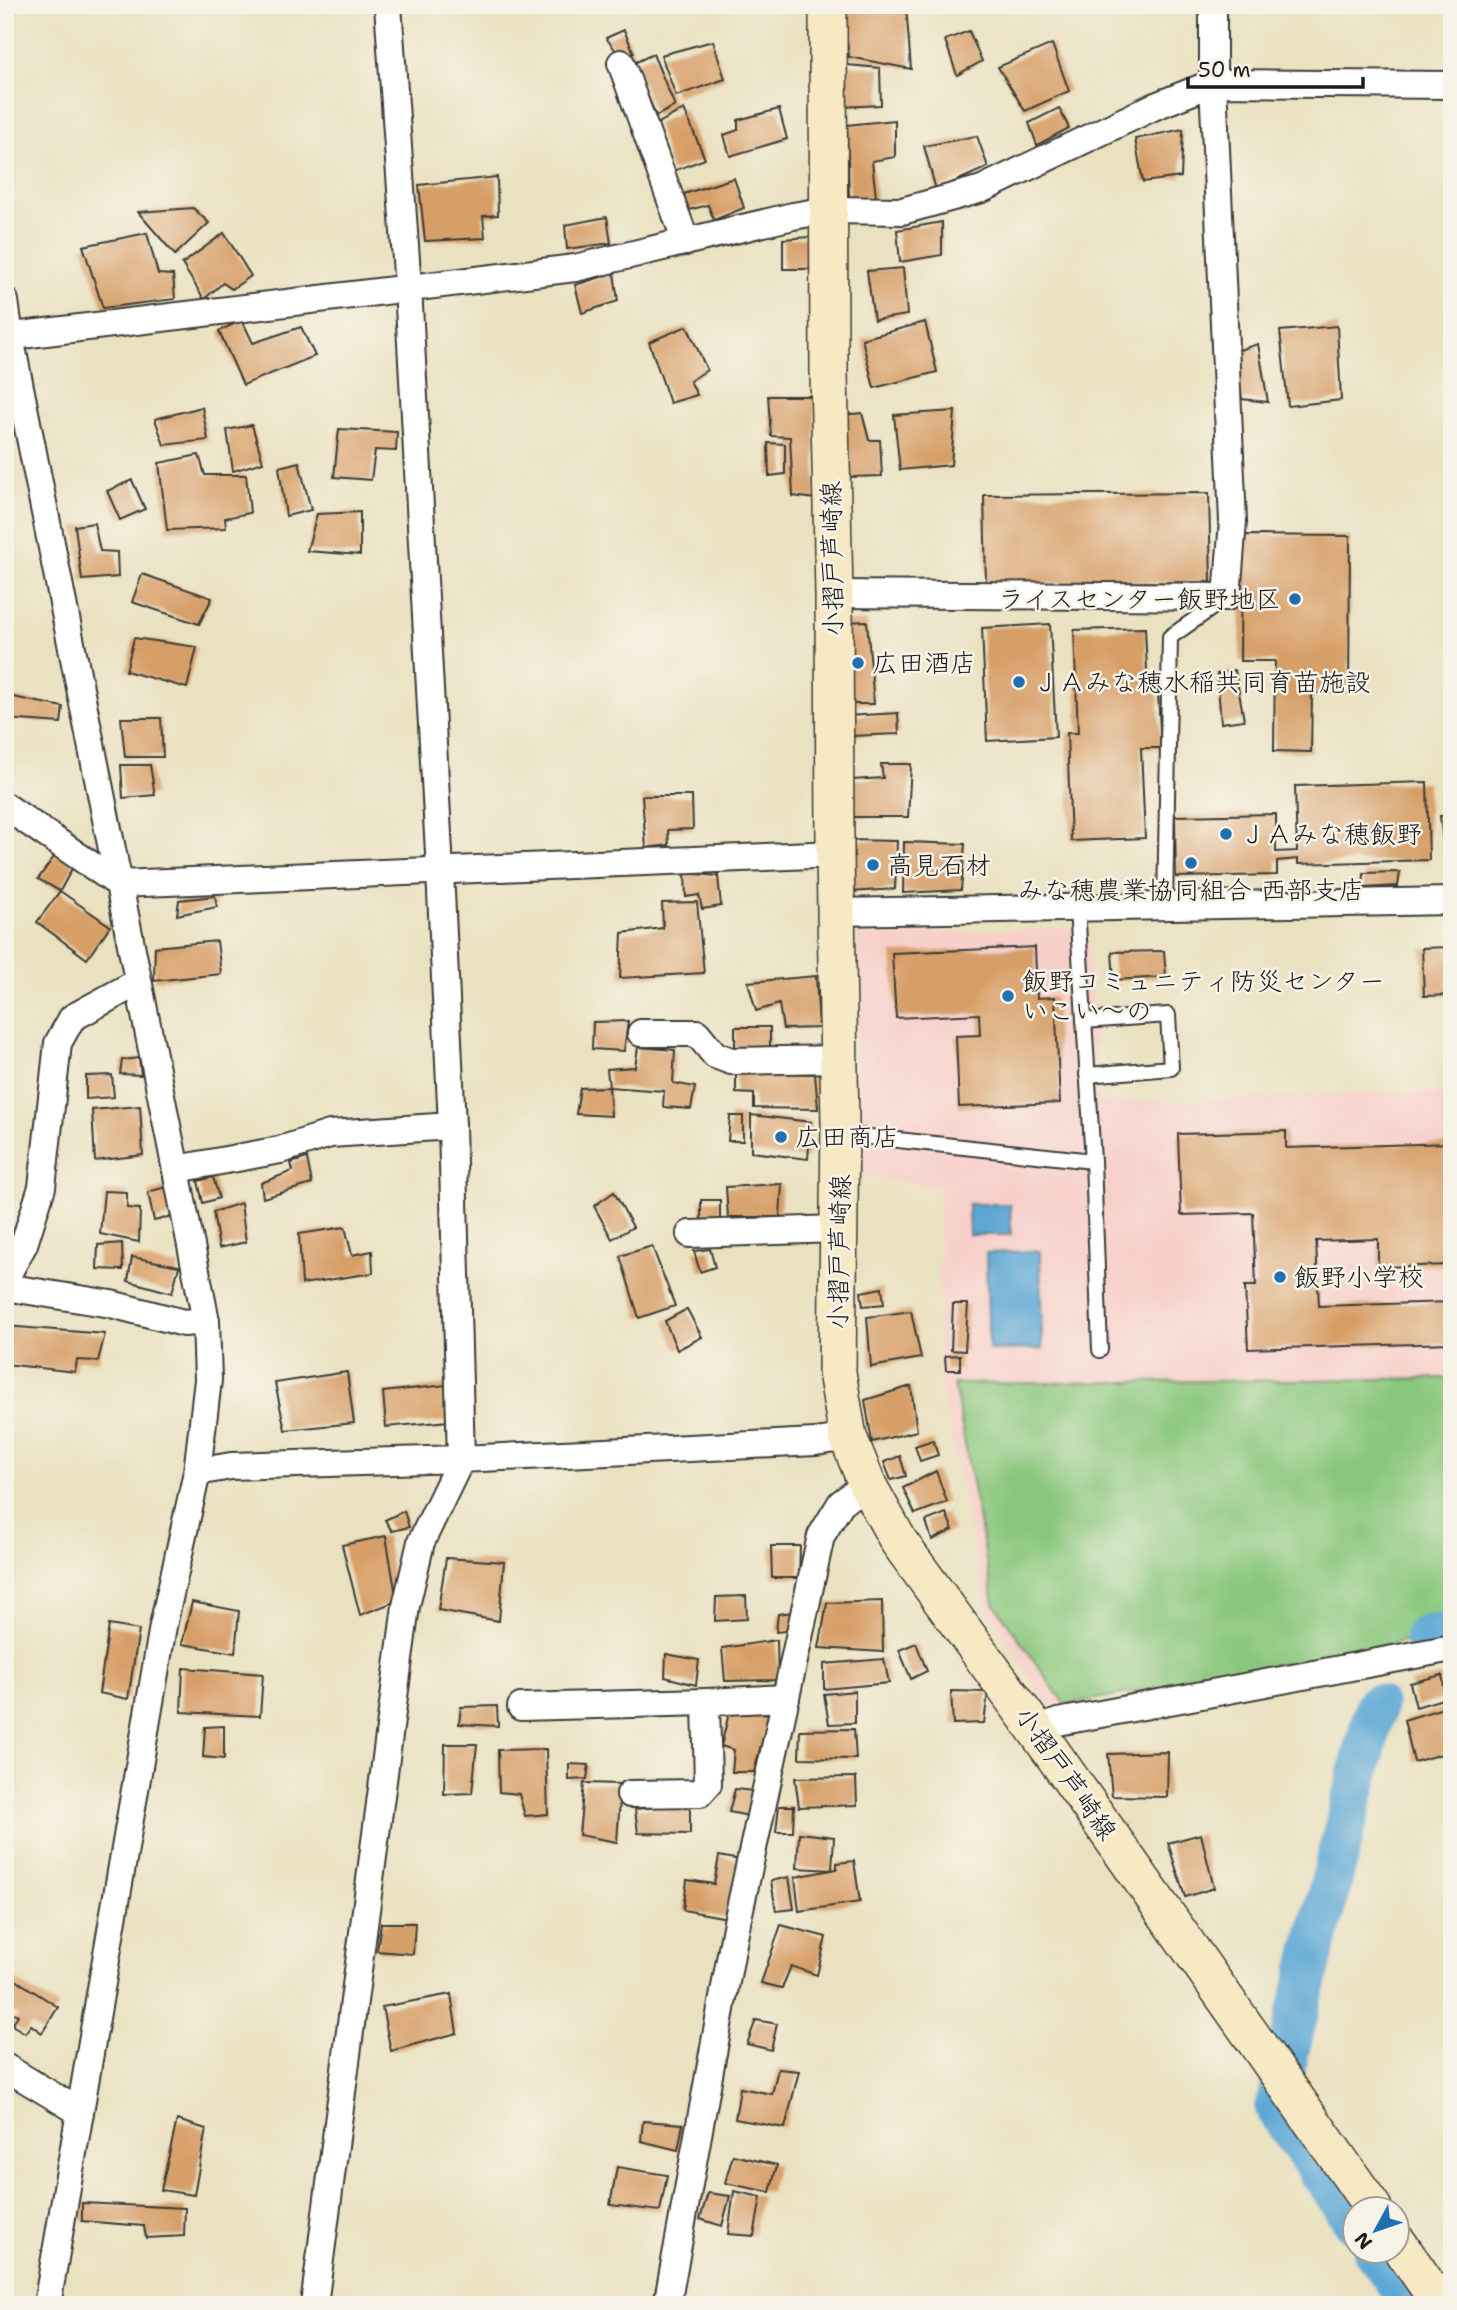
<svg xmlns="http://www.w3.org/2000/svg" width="1457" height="2310" font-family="'Shantell Sans','Klee One',sans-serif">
<rect width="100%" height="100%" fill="#f7f3e8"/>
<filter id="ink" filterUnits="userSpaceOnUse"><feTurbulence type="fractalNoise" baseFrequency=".0143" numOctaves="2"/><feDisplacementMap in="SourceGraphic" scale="14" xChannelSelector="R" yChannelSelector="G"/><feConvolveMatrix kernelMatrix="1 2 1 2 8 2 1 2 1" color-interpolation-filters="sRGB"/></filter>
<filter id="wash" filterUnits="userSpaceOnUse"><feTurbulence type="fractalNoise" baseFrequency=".00686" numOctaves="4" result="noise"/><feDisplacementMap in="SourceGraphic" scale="28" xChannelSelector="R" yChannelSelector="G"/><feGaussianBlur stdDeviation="1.57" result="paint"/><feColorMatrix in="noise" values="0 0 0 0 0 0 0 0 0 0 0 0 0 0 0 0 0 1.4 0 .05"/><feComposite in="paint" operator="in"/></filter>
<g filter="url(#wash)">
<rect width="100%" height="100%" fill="#eae1c0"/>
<polygon fill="#f7d0ca" points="1087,927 1098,1103 1382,1093 1452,1093 1452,1629 1410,1640 1052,1710 986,1610 940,1380 939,1188 854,1173 858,936"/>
<polygon fill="#8ac77d" stroke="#53724c" stroke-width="2" points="1452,1378 1452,1613 1420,1617 1410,1640 1065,1705 994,1603 954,1384"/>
<g fill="#5da8d5" stroke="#3c6278" stroke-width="2">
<polygon points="968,1204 1010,1204 1011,1235 969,1235"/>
<polygon points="1040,1251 1042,1349 989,1350 986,1253"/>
</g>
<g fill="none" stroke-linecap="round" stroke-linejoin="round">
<g stroke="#5da8d5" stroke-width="42">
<polyline points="1425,1637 1452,1632"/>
<polyline points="1356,2224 1276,2109 1289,2048 1376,1705"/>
<polyline points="1374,2250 1412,2305"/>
</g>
</g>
<g id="blocks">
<g fill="#d79f68">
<polygon points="843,5 906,5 911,69 849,57"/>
<polygon points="624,30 634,53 620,56 606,38"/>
<polygon points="969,31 982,61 957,75 945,40"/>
<polygon points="713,41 725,79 676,96 661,55"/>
<polygon points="1052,44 1069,91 1025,111 998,67"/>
<polygon points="653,54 675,106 656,116 634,63"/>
<polygon points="836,64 880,68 881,105 841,107"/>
<polygon points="1059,108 1069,128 1037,145 1029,123"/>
<polygon points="684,109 705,159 671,172 657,124"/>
<polygon points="779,109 787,139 730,156 724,135 738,130 738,120"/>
<polygon points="895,120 895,157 872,161 876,198 849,197 847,125"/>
<polygon points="1183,129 1181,177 1143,182 1135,139"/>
<polygon points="977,136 988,167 936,190 924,146"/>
<polygon points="497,177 498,215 483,216 485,238 425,241 419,185"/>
<polygon points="734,178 744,208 714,220 708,205 689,210 684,194"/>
<polygon points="193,208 209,223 175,255 138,212"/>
<polygon points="607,217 611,243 567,249 565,225"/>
<polygon points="942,222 942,255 900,262 897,230"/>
<polygon points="147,233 158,274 173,275 175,299 103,308 83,246"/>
<polygon points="224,233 251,276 232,289 223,283 204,299 182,264"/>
<polygon points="810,237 811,269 783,269 783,239"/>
<polygon points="903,268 907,315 874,320 867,271"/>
<polygon points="614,273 618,301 582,313 575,285"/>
<polygon points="242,320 253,343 301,327 315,356 243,385 219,331"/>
<polygon points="925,322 937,372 874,388 862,339"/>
<polygon points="687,326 707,370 690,381 697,395 670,403 649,342"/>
<polygon points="1337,326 1341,400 1288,406 1280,331"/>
<polygon points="1258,344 1268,402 1242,399 1236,351"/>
<polygon points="768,396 815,396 816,499 793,496 790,437 771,436"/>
<polygon points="202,407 208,440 164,445 155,419"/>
<polygon points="955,411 951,465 900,470 894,415"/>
<polygon points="862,413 869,440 880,440 882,476 850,477 845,415"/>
<polygon points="252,425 263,462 233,471 227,430"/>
<polygon points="339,429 397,432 396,451 375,450 371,480 334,477"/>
<polygon points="768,443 785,444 785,474 769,476"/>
<polygon points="199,455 205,475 246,475 250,513 225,518 226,528 167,530 159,463"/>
<polygon points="299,462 311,510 286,516 279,467"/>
<polygon points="132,480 145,509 120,520 107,491"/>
<polygon points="1209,493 1211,582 986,584 984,495"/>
<polygon points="360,512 360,555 307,551 317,514"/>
<polygon points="94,523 100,551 117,552 118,577 82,580 75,526"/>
<polygon points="1241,535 1350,536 1349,693 1312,693 1311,752 1274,751 1275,661 1240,661"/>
<polygon points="142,574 212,598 199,624 132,602"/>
<polygon points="867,621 874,704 846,704 846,622"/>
<polygon points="1050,624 1056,737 987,741 982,628"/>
<polygon points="1145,628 1148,692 1158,692 1161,748 1141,748 1145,838 1071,841 1067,733 1078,733 1074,630"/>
<polygon points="134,638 197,647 187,688 126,671"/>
<polygon points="1235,670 1244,720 1221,723 1217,674"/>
<polygon points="13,697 63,707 61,723 6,719"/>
<polygon points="898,713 899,734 850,736 846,716"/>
<polygon points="121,718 161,718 163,757 125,757"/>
<polygon points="881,764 911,764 908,817 852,817 852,780 883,778"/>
<polygon points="121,765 150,765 155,795 123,798"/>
<polygon points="1427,782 1429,860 1298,864 1298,859 1277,861 1277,875 1176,877 1175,816 1276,814 1276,852 1297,851 1295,786"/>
<polygon points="642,796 692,796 693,829 668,830 669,845 646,848"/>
<polygon points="1440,816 1452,816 1452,884 1448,884"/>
<polygon points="850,840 897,841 895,889 850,892"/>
<polygon points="904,842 965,844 961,890 903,893"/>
<polygon points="56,854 74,865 60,891 110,926 87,959 37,922 60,891 38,879"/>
<polygon points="1400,872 1398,886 1363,888 1364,873"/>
<polygon points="685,873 718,876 721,906 702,909 699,895 686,897"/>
<polygon points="215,896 217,907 177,915 179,900"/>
<polygon points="697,902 704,973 620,978 622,933 663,928 662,903"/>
<polygon points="217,941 221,974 154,981 155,947"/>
<polygon points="1035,947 1037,998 1055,997 1060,1103 959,1107 956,1036 980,1035 979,1014 896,1018 892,953"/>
<polygon points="1450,947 1452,995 1424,996 1422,948"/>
<polygon points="1164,951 1166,977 1114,980 1112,952"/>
<polygon points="816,976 819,1028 783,1029 779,1004 756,1011 748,982"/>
<polygon points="628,1021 624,1051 592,1049 593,1022"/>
<polygon points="735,1027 770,1027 770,1051 735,1052"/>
<polygon points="638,1047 675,1050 673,1083 695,1087 691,1109 663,1107 664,1091 609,1087 611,1116 576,1114 580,1088 609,1087 607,1069 635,1067"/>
<polygon points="139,1058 141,1075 120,1074 122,1060"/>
<polygon points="736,1071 815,1074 818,1109 754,1108 754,1094 736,1093"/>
<polygon points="112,1075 114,1097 86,1099 86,1076"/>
<polygon points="140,1106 143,1155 95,1161 92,1110"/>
<polygon points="751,1115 811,1122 808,1159 751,1152"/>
<polygon points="730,1116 743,1116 743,1141 728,1141"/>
<polygon points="1286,1131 1286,1148 1452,1143 1452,1265 1378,1267 1378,1239 1316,1241 1319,1306 1452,1302 1452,1343 1248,1349 1245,1286 1256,1286 1253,1213 1181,1215 1178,1134"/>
<polygon points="307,1158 312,1184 263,1198 261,1183 293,1171 291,1163"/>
<polygon points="213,1177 219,1198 203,1203 198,1181"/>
<polygon points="782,1184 780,1217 728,1217 726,1187"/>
<polygon points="166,1187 173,1216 154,1221 148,1192"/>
<polygon points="104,1191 127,1192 127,1208 140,1209 139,1242 100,1234"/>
<polygon points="614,1192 633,1227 612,1239 594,1206"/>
<polygon points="701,1200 720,1200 720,1221 701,1220"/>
<polygon points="241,1203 246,1242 219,1248 213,1212"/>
<polygon points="345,1227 352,1255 372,1251 373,1273 302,1284 299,1234"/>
<polygon points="122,1243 123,1270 97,1269 98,1245"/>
<polygon points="652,1246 675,1306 639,1318 620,1256"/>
<polygon points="710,1249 715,1267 700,1272 694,1251"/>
<polygon points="132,1257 179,1266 172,1293 128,1281"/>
<polygon points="882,1288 884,1304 863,1306 861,1292"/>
<polygon points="953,1304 968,1304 965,1351 951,1350"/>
<polygon points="687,1309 702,1337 677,1350 665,1321"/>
<polygon points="911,1311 921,1358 871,1367 867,1317"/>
<polygon points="5,1326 105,1334 98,1361 77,1360 75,1372 5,1364"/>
<polygon points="960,1355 960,1370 946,1370 945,1356"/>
<polygon points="347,1372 354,1423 285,1430 275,1383"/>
<polygon points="446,1385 449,1421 386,1427 383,1392"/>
<polygon points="911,1386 917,1431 872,1442 865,1400"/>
<polygon points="933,1440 938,1455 920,1461 915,1446"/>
<polygon points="900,1456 906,1476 891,1480 884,1462"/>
<polygon points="936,1471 947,1502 915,1514 903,1488"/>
<polygon points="404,1511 409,1527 392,1531 385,1520"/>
<polygon points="946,1513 953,1530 932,1540 926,1521"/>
<polygon points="386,1536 397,1601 360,1615 342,1545"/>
<polygon points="771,1546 800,1546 799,1578 772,1578"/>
<polygon points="446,1558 504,1562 499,1621 438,1610"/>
<polygon points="746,1596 747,1619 715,1621 716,1597"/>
<polygon points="882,1601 883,1652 819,1648 827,1603"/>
<polygon points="192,1602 239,1611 235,1653 182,1644"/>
<polygon points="794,1612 795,1630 776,1632 778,1614"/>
<polygon points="109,1625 139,1630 128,1699 99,1693"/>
<polygon points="777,1640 778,1680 725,1681 722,1648"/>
<polygon points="916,1643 927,1671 911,1679 899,1650"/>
<polygon points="666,1654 699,1660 696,1685 665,1677"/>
<polygon points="884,1659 889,1683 824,1689 824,1664"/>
<polygon points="183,1668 263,1674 260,1716 181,1712"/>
<polygon points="1442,1675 1446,1698 1416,1707 1410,1683"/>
<polygon points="855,1691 855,1723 829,1724 824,1694"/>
<polygon points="951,1691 988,1692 984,1723 953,1724"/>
<polygon points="497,1706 498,1726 459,1724 461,1707"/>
<polygon points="1443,1708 1452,1751 1414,1762 1404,1720"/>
<polygon points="730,1709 769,1714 754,1772 732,1772 734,1750 721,1746"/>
<polygon points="224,1726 224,1759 203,1757 205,1727"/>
<polygon points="854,1729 856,1759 799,1758 800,1730"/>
<polygon points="445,1744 477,1744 472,1793 444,1794"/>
<polygon points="546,1749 548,1814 525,1816 519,1794 499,1792 498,1750"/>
<polygon points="1168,1752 1167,1797 1112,1796 1108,1754"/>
<polygon points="569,1764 589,1765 587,1779 569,1780"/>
<polygon points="856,1777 857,1805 799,1807 795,1778"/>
<polygon points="584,1783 621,1784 617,1842 579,1835"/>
<polygon points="735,1789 753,1791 749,1816 729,1812"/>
<polygon points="690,1804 690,1834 638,1833 635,1809"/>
<polygon points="779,1806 794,1806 793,1832 776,1832"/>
<polygon points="799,1833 834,1837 832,1870 797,1868"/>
<polygon points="1201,1834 1214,1888 1185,1897 1168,1843"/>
<polygon points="719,1856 740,1860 728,1918 683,1910 687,1880 714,1884"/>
<polygon points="854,1861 860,1902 799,1911 795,1877 837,1869 837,1863"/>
<polygon points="789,1877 794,1909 776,1911 771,1881"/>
<polygon points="381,1923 415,1923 413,1954 377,1951"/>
<polygon points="781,1925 826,1937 817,1975 791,1966 782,1988 761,1983"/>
<polygon points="5,1973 58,2007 42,2033 31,2025 25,2033 12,2025 18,2015 5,2009"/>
<polygon points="451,1994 457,2033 391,2051 382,2007"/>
<polygon points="756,2020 777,2024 771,2050 747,2044"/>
<polygon points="778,2069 799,2071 785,2128 735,2119 740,2088 772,2094"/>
<polygon points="177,2120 206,2129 194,2195 161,2190"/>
<polygon points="643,2121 683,2124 678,2150 641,2141"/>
<polygon points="733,2155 777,2165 770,2192 725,2183"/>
<polygon points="617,2167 667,2175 660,2211 610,2205"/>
<polygon points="734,2191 761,2197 754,2236 728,2234"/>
<polygon points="708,2193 730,2196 722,2226 700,2219"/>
<polygon points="82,2203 185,2208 184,2236 146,2238 144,2226 82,2221"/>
</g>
</g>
</g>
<g filter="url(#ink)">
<use href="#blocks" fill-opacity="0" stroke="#3b3a35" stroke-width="2"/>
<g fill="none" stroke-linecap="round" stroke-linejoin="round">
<g stroke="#3b3a35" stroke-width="18">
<g id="lane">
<polyline points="1165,907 1170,637 1223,600"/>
<polyline points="1077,908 1093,1161"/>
<polyline points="1084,1021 1168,1015 1171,1068 1087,1075"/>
<polyline points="842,1134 1093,1161 1100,1350"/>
</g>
</g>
<g stroke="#3b3a35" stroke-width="30">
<g id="street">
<polyline points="621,63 686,242"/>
<polyline points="5,301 10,337 206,1321 208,1380 197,1472 163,1626 47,2305"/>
<polyline points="5,337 575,268 793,216 828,210 902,211 982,189 1153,107 1213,83 1452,85"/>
<polyline points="834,594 1227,597 1233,521 1213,83 1213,5"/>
<polyline points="5,806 119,884 835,854"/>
<polyline points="837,912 1452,901"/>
<polyline points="641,1033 697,1033 715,1055 731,1061 840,1059"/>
<polyline points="177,1169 280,1150 330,1134 452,1126"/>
<polyline points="690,1234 838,1229"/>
<polyline points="5,1279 24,1244 42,1187 58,1043 72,1018 138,982"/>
<polyline points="5,1287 111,1304 184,1323 206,1321"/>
<polyline points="197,1472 231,1466 461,1459 816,1442 848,1437"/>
<polyline points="521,1707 706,1702"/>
<polyline points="1036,1730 1058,1722 1452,1648"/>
<polyline points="630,1794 700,1793 708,1784 706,1702 786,1698"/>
<polyline points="5,2067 80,2112"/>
<polyline points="314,2305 406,1606 421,1542 461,1459 452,1126 440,871 408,288 388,5"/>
<polyline points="667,2305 736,1927 821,1536 841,1503 867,1484"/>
</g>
</g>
<g stroke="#3b3a35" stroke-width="40">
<g id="secondary">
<polyline points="828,5 829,374 834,594 835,854 840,1124 837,1372 848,1437 867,1484 899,1542 1036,1730 1373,2208"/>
<polyline points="1398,2243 1441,2305"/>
</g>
</g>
<use href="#lane" stroke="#fff" stroke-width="14"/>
<use href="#street" stroke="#fff" stroke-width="26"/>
<use href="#secondary" stroke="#f7e9c3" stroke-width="37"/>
</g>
</g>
<g fill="#1f6fb2" stroke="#f7f3e8" stroke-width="2.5">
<circle cx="1295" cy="599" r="7"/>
<circle cx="858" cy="663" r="7"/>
<circle cx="1019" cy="682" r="7"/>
<circle cx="1226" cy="834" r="7"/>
<circle cx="1191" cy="863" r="7"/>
<circle cx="873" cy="865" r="7"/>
<circle cx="1008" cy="996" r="7"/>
<circle cx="781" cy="1137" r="7"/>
<circle cx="1280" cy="1277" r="7"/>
</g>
<g text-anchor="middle" stroke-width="5" stroke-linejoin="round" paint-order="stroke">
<g font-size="26" fill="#1c1c1c" stroke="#f7f3e8">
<text transform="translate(832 559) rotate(-91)" y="9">小摺戸芦崎線</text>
<text transform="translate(839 1252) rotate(-89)" y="9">小摺戸芦崎線</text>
<text transform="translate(1066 1773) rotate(55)" y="9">小摺戸芦崎線</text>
</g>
<g font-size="26" fill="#1c1c1c" stroke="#f7f3e8" text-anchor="start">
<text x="1281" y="608" text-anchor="end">ライスセンター飯野地区</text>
<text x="872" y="672">広田酒店</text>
<text x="1033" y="691">ＪＡみな穂水稲共同育苗施設</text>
<text x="1240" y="843">ＪＡみな穂飯野</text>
<text x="887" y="874">高見石材</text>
<text x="1191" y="899" text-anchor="middle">みな穂農業協同組合 西部支店</text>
<text x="1022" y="990">飯野コミュニティ防災センター<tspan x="1022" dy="30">いこい～の</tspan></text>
<text x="795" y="1146">広田商店</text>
<text x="1294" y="1286">飯野小学校</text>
</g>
</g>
<rect width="1457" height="2310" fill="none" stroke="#f7f3e8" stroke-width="28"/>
<g transform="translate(1376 2230) rotate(230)"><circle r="33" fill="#f7f3e8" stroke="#9f9d96" stroke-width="2"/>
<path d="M0-5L12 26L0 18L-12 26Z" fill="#1f6fb2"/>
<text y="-10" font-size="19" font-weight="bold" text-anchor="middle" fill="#1c1c1c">N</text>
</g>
<path d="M1188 77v10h175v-10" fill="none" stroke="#1c1c1c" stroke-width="3.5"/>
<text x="1198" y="77" font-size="21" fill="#1c1c1c" stroke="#f7f3e8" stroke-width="5" paint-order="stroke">50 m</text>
</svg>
